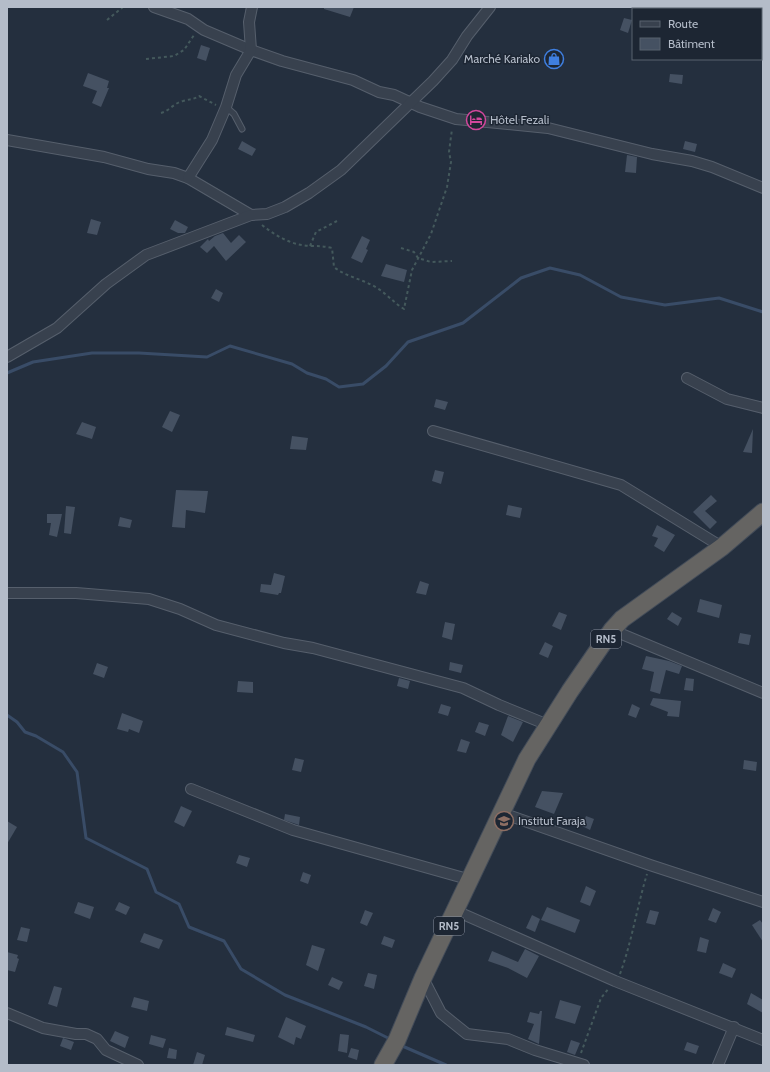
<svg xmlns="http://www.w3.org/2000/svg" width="770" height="1072" font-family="Cabin,sans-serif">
<rect width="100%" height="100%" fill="#242f3e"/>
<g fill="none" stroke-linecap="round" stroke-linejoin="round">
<g stroke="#394c67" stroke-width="3">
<polyline points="7,373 33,362 92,353 139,353 207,357 230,346 292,364 307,373 326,379 339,387 363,384 386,366 408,342 463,323 521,278 550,268 580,275 621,297 665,305 719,298 763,312"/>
<polyline points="7,715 17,722 25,732 36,736 63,752 77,772 86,838 147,869 156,892 179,904 189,927 224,941 241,969 285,995 366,1027 392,1040"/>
<polyline points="400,1045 446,1065"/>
</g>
</g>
<g fill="#455162">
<polygon points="324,7 354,7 350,17 324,9"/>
<polygon points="624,18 632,20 628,33 620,30"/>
<polygon points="201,45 210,48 206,61 197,58"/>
<polygon points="88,73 109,81 107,88 109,88 101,107 92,103 97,91 83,86"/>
<polygon points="670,74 683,75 682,84 669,82"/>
<polygon points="242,141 256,149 252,156 238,149"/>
<polygon points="685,141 697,144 695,152 683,149"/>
<polygon points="627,155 637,157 636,173 625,172"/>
<polygon points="91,219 101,222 97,235 87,233"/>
<polygon points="175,220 188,227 185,233 178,233 170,229"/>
<polygon points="223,233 231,243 239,235 246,242 226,261 214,246 207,253 200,247 208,239 209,241 215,236"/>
<polygon points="362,236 370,240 366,249 368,250 362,263 351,258"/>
<polygon points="386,264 407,270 404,282 381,276"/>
<polygon points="216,289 223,293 219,302 211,298"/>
<polygon points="436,399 448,402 445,410 434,407"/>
<polygon points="170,411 180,415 172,432 162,427"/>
<polygon points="82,422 96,427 92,439 76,434"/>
<polygon points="753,429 752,453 743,452"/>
<polygon points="292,436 308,438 306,450 290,449"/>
<polygon points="435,470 444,472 441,484 432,481"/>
<polygon points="176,490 208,491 205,513 186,510 185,528 172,527"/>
<polygon points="711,495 717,501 705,511 717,522 710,529 693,512"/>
<polygon points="508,505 522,508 520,518 506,515"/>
<polygon points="66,506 75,507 71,534 64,533"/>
<polygon points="47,514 62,514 57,537 49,535 51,523 47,523"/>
<polygon points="120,517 132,520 130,528 118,526"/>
<polygon points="657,525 675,535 664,552 654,546 658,538 652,536"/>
<polygon points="274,573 285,576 281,593 279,593 278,595 260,592 261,584 271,585"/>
<polygon points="420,581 429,584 426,595 416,593"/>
<polygon points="700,599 722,605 719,618 697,612"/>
<polygon points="559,612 567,615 561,630 552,626"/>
<polygon points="672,612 682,618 678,626 667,619"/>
<polygon points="445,622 455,624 452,640 442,637"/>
<polygon points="740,633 751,635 749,645 738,643"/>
<polygon points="545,642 553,646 548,658 539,654"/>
<polygon points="646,656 669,661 682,666 679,674 666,670 660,694 650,691 654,672 642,669"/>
<polygon points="450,662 463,665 461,673 449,670"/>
<polygon points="97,663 108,667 104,678 93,674"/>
<polygon points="399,678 410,681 408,689 397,686"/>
<polygon points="686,678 694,679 693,691 684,690"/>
<polygon points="238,681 253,682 253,693 237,692"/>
<polygon points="653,698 681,701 679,717 667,716 668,712 650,705"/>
<polygon points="441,704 451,707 448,716 438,713"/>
<polygon points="632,704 640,708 636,718 628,715"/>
<polygon points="122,713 143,721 139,733 129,729 128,732 117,729"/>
<polygon points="508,716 523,722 513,742 501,735"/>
<polygon points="479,722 489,725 485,736 475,732"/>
<polygon points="461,739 470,742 466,753 457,751"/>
<polygon points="295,758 304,760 301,772 292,770"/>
<polygon points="744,760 757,762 756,771 743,769"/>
<polygon points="542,791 563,793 554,814 535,807"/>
<polygon points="181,806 192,811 184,827 174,822"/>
<polygon points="285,814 300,817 299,825 284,820"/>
<polygon points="586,816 594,819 590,830 582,826"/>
<polygon points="7,821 17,827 7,844"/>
<polygon points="239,855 250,858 247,867 236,863"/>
<polygon points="303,872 311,875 308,884 300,881"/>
<polygon points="586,886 596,891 590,906 580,902"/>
<polygon points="78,902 94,907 90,919 74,913"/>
<polygon points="119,902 130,907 126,915 115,910"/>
<polygon points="547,907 580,920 575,933 541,920"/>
<polygon points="713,908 721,912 716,923 708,920"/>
<polygon points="365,910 373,913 367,926 360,923"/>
<polygon points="650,910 659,912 655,925 646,923"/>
<polygon points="532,915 540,919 535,932 526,928"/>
<polygon points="760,920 763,924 763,942 752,925"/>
<polygon points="21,927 30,929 27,942 17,940"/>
<polygon points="144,933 163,940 159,949 140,942"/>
<polygon points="384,936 395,940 392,948 381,944"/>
<polygon points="700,937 709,940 706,953 697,951"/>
<polygon points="312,945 325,949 318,971 306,965"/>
<polygon points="525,949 539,956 527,978 508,968 488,961 492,951 518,962"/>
<polygon points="7,952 18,955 17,958 19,959 15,972 7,970"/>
<polygon points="723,963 736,969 732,978 719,973"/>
<polygon points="368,973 377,975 374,989 364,986"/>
<polygon points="332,977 343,982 339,990 328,985"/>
<polygon points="54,986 62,988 57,1007 48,1004"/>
<polygon points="751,993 763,1000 763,1013 747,1004"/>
<polygon points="134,997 149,1001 147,1011 131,1007"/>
<polygon points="560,1000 581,1006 575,1024 555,1018"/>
<polygon points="540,1011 542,1011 539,1044 528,1039 534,1024 527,1022 530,1012 539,1014"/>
<polygon points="286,1017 306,1026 301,1039 296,1037 294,1045 278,1037"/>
<polygon points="227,1027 255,1035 253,1042 225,1035"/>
<polygon points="115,1031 129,1037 125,1048 110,1041"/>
<polygon points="340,1034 349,1035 347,1053 338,1051"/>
<polygon points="151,1035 166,1039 163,1048 149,1044"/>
<polygon points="63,1038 74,1042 71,1050 60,1046"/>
<polygon points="571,1040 580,1043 575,1055 567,1052"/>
<polygon points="687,1042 699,1046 696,1054 684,1050"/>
<polygon points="169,1048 177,1050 176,1059 167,1058"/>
<polygon points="351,1048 359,1050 357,1060 348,1057"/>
<polygon points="197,1052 205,1055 202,1065 193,1065"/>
</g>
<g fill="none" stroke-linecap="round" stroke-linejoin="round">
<g stroke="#565f6c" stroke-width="7">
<polyline id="service" points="226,107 234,114 242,129"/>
</g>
<g stroke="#565f6c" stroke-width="12">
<g id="minor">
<polyline points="154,7 188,19 204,30 251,50 282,61 353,80 379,92 394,95 420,107 456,119 548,128 652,154 692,161 712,167 763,188"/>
<polyline points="7,140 104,157 148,169 174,173 188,178 251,215"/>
<polyline points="188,178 212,140 226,107 236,75 251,50 249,22 252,7"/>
<polyline points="7,357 57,328 106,284 146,255 251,215 267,214 285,207 309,193 341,170 433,81 452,60 467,36 490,7"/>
<polyline points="687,378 727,399 763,408"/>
<polyline points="433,431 621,485 722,547"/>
<polyline points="7,593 76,593 149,599 180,609 216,625 284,643 313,648 463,688 499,705 548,725"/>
<polyline points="612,630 763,693"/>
<polyline points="191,789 293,830 471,880"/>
<polyline points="502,813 650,865 763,902"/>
<polyline points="456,911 615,981 763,1040"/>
<polyline points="423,978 441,1013 467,1034 508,1039 535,1050 584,1065"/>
<polyline points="7,1013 43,1028 76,1034 86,1034 97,1039 106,1050 138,1065"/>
<polyline points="718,1065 734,1027"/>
</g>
</g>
<g stroke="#434c59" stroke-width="19">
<polyline id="trunk" points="383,1065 397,1040 423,978 527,759 570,691 612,630 622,619 722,547 763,512"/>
</g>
<g stroke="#44595c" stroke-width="2" stroke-dasharray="3 3" stroke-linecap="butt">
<polyline points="107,20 123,7"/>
<polyline points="146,59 174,56 184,50 194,35"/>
<path d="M 161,113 C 169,111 174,103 183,101 C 189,99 193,100 199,96 L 216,105"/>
<path d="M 262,225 C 276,236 291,245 310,246 C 318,246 324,246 332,248 L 334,267 C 346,277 363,279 377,288 C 387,294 394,303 404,309 L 412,270 L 431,234 L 447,187 L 451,162 L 449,152 L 452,129"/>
<polyline points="310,246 316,232 337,221"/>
<polyline points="401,248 414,252 418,258 431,262 452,261"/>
<path d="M 620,974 C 632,941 637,907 647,874"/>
<polyline points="581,1053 601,998 609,988"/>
</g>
<use href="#service" stroke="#38414e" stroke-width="5"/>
<use href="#minor" stroke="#38414e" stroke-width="10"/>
<use href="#trunk" stroke="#656462" stroke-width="17"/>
</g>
<defs>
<g id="shop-ring" transform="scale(1)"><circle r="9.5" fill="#1d2633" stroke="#3f7fe0" stroke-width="1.5"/><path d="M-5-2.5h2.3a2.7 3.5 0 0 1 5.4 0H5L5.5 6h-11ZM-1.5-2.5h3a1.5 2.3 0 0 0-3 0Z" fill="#3f7fe0"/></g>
<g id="hotel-ring" transform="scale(1)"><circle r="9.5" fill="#1d2633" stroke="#d1479c" stroke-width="1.5"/><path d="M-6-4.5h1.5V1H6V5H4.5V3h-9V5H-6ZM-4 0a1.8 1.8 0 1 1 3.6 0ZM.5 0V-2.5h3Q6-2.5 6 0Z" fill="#d1479c"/></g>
<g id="school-ring" transform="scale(1)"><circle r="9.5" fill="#1d2633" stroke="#8d6e63" stroke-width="1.5"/><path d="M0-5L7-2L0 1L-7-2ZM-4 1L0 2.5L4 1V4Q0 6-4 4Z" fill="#8d6e63"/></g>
</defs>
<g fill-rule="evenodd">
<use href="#shop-ring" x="554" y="59"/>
<use href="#hotel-ring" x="476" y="120"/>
<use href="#school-ring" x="504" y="821"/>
</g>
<g text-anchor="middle" stroke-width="3" stroke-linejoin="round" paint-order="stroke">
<g fill="#1d2633" stroke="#878f9c" stroke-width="1">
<rect x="591" y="630" width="30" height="18" rx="3"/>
<rect x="434" y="917" width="30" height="18" rx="3"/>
</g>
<g font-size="11" font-weight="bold" fill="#b4bcc9">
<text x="606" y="643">RN5</text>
<text x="449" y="930">RN5</text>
</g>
<g font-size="12" fill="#b4bcc9" stroke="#1d2633" text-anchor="start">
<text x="540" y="63" text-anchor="end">Marché Kariako</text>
<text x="490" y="124">Hôtel Fezali</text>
<text x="518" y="825">Institut Faraja</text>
</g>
</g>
<rect width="770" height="1072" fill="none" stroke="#b4bcc9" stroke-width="16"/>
<rect x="632" y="8" width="130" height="52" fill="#1d2633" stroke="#59626f"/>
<rect x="640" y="21" width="20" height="6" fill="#38414e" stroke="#59626f"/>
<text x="668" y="28" font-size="12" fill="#b4bcc9">Route</text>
<rect x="640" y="38" width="20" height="12" fill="#455162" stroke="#59626f"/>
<text x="668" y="48" font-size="12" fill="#b4bcc9">Bâtiment</text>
</svg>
